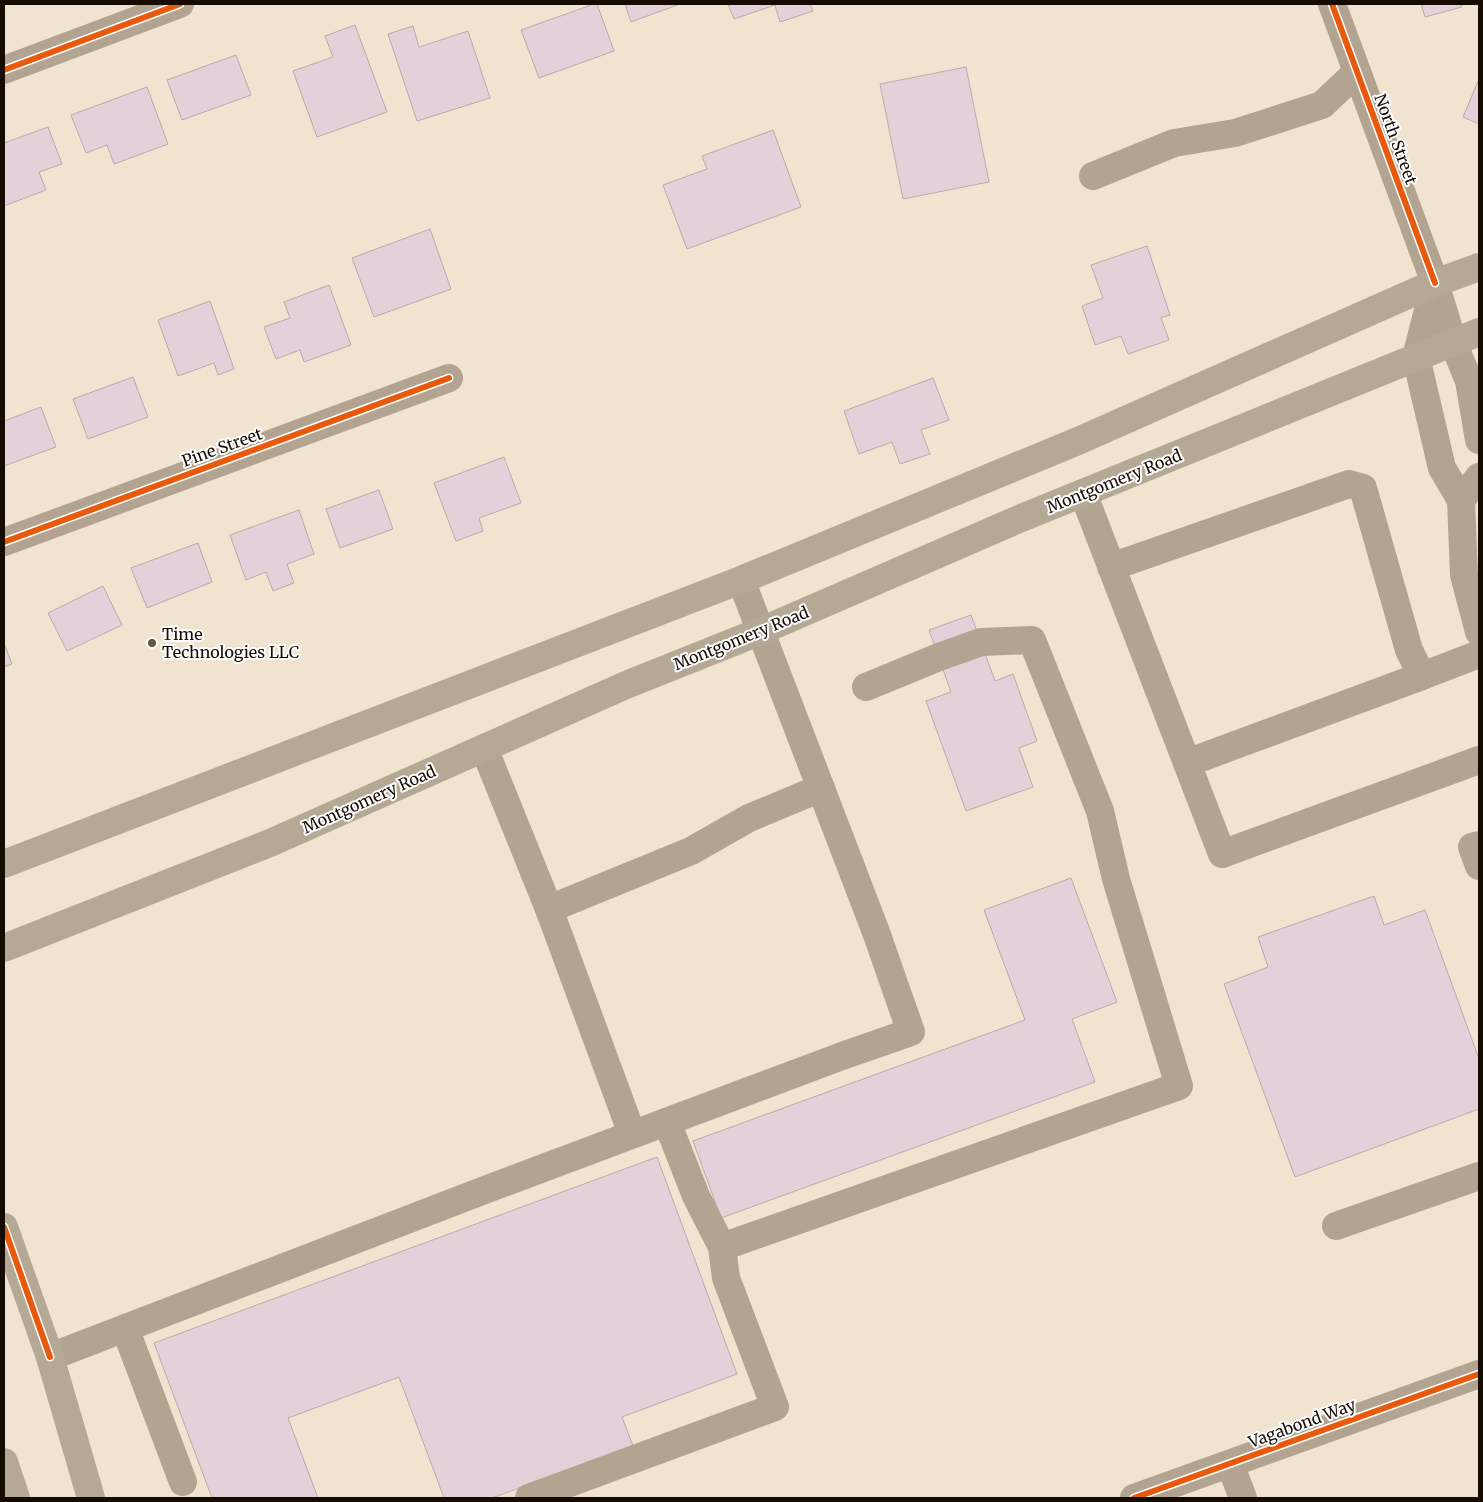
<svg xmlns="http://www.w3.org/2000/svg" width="1483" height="1502" font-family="Merriweather,serif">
<rect width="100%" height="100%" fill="#f0e3d0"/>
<g fill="#e3d0d9" stroke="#b7abab">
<polygon points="594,4 597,4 614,51 539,78 521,30"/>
<polygon points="625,4 680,4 631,22"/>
<polygon points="728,4 810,4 813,11 780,22 775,5 734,19"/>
<polygon points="1421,4 1461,4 1462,7 1425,17"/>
<polygon points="355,25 387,112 317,137 293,71 333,57 325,36"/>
<polygon points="413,26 419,47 468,31 490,98 417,121 388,34"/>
<polygon points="236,55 251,95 182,120 167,80"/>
<polygon points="966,67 989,182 903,199 880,84"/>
<polygon points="1479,79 1479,124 1463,117"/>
<polygon points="147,87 168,144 114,164 107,145 86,153 71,115"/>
<polygon points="48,127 62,164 39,172 46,190 4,206 4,143"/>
<polygon points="773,130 801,207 687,249 663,185 707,169 702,156"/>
<polygon points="430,229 451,289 374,317 352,258"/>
<polygon points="1147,246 1170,315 1161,318 1169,340 1128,354 1121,336 1095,345 1082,306 1103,298 1091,265"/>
<polygon points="329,285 351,345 304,362 300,350 276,359 264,327 290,318 284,302"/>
<polygon points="210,301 234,369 218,375 214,363 178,376 158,320"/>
<polygon points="133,377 148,417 88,439 73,399"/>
<polygon points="933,378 949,420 921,430 930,454 900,464 892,442 859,454 844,411"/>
<polygon points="41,407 56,447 4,466 4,421"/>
<polygon points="504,457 521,503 479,518 483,531 456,541 434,483"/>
<polygon points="379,490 393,529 340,548 326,509"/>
<polygon points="299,510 314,554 287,564 294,583 273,591 266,572 246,580 230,535"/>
<polygon points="198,543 212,582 147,608 131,568"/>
<polygon points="103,586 122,625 67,651 48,613"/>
<polygon points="971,615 995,681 1013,674 1037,741 1019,748 1033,787 966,811 926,701 951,692 929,630"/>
<polygon points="4,643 12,664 4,667"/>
<polygon points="1071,878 1117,1002 1072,1019 1095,1082 721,1218 693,1141 1025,1020 984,910"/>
<polygon points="1374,896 1384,925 1425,910 1479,1059 1479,1109 1295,1177 1224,984 1268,967 1258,937"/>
<polygon points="657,1157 737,1374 622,1417 633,1446 492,1498 444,1498 399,1377 288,1418 318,1498 212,1498 154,1343"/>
</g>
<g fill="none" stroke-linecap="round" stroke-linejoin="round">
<g stroke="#b2a490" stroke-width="28">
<polyline points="1332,4 1435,283 1453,342 1469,381 1479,440"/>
<polyline points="4,70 180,4"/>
<polyline points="1093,176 1174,143 1235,133 1322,105 1357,72"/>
<polyline points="1435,283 1416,357 1442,468 1461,500 1464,575 1479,632"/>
<polyline points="1083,493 1222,854 1479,760"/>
<polyline points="1461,500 1479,477"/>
<polyline points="4,542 449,378"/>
<polyline points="1111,567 1349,484 1363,488 1409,650 1422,676 1479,654"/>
<polyline points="484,748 549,909 632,1134"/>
<polyline points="1187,763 1422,676"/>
<polyline points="1479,845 1472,847 1479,866"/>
<polyline points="549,909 691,851 749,818 821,788"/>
<polyline points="1336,1226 1479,1176"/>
<polyline points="722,1247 1179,1086 1116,879 1100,811 1032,640 981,642 939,657 866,687"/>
<polyline points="125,1328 183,1482"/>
<polyline points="50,1357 490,1188 842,1056 911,1032 876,932 741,580"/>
<polyline points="1230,1464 1243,1498"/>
<polyline points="529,1498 775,1407 726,1278 722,1247 696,1196 667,1122"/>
<polyline points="1134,1498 1479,1374"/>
</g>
<g stroke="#b5a996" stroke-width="28">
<polyline points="4,864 741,580 1078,441 1435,283 1479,267"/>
<polyline points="4,948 270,843 626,685 761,631 1019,519 1479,332"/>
<polyline points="4,1227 50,1357 91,1498"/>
<polyline points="4,1462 16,1498"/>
</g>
<g stroke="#fff" stroke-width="9">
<g id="cycleway">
<polyline points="1332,4 1435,283"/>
<polyline points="4,70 180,4"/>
<polyline points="4,542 449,378"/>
<polyline points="4,1227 50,1357"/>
<polyline points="1134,1498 1479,1374"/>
</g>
</g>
<use href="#cycleway" stroke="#e8590c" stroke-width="6"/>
</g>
<circle fill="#625749" stroke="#fff" stroke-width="2" cx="152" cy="643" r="5"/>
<g text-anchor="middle" stroke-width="4" stroke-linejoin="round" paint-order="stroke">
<g font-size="16" fill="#160b00" stroke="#fff">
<text transform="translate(1396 139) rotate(70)" y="6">North Street</text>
<text transform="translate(222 447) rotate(-20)" y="6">Pine Street</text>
<text transform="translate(1114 481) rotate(-22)" y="6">Montgomery Road</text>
<text transform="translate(741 638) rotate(-22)" y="6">Montgomery Road</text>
<text transform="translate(369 799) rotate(-24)" y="6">Montgomery Road</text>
<text transform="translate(1302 1423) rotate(-20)" y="6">Vagabond Way</text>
</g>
<g font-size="16" fill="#160b00" stroke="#fff" text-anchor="start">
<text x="162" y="640">Time<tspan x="162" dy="18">Technologies LLC</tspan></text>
</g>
</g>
<rect width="1483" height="1502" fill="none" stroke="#160b00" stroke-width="10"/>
</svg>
